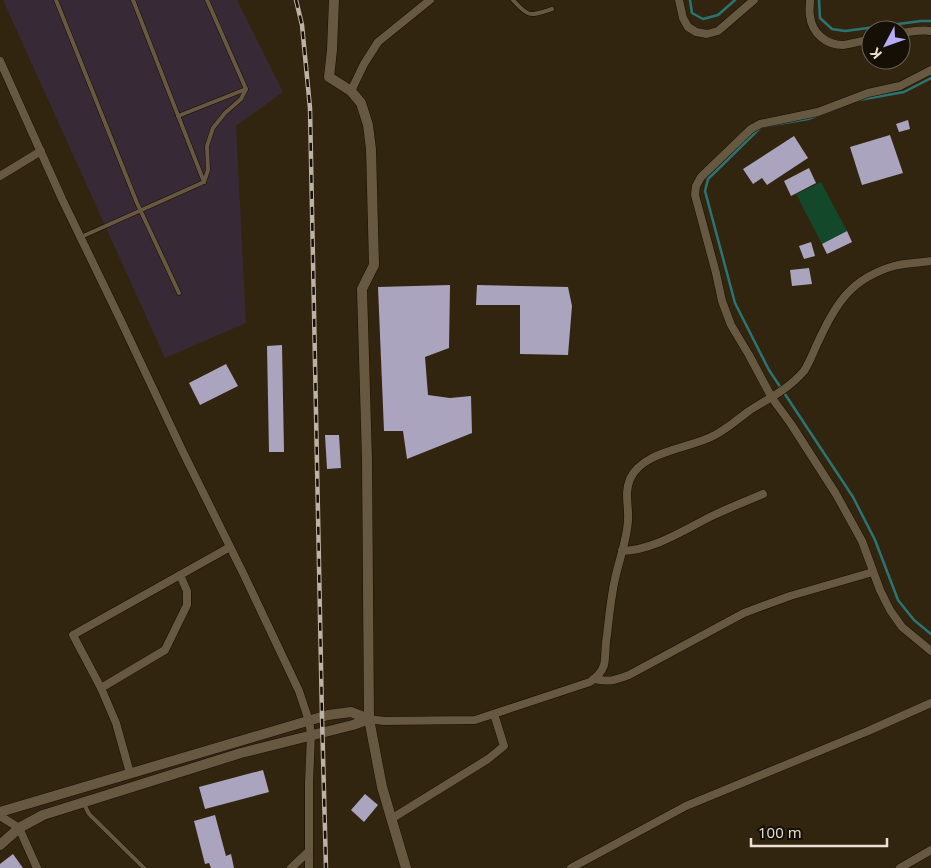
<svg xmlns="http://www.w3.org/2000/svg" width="931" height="868" font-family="'Open Sans',sans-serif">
<rect width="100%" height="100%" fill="#32250f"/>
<polygon fill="#382936" points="3,0 237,0 283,92 236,126 246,323 165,358"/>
<polygon fill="#14482b" points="821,182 847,231 822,244 796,194"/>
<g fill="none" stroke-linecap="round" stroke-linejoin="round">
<g stroke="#2c7474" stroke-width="2.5">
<polyline points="690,0 692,13 703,19 718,15 735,0"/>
<polyline points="819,0 820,18 832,29 845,31 921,21 931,21"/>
<polyline points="859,100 904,92 931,78"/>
<polyline points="840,107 808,119 761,127 708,179 705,191 735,303 769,370 853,497 875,540 898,600 914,620 931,634"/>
</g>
</g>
<g fill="#aaa4bf">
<polygon points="908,120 910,129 899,132 896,124"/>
<polygon points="890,135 903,173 862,185 850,147"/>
<polygon points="794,136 808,158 767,185 762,178 753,184 743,169"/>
<polygon points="809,168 816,183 791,196 784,181"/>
<polygon points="847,231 852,242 827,254 822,244"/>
<polygon points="811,242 815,256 804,259 799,246"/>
<polygon points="809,268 812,284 792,286 790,270"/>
<polygon points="450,285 449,348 425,357 428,395 450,398 471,396 472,433 407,459 403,431 384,431 378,287"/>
<polygon points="477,285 568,287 572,306 568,355 520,354 520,305 476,305"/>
<polygon points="282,345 284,452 269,452 267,346"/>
<polygon points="226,364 238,386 200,405 189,383"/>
<polygon points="325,435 339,435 341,468 327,469"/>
<polygon points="263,770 269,792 205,809 199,787"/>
<polygon points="365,794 378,805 364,822 351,810"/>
<polygon points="215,815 226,856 231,854 234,868 211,868 209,863 205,864 194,821"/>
<polygon points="13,854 23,868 0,868 0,864"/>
</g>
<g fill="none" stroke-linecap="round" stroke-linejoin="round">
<g stroke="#190d00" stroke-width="5">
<g id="service">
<polyline points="56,0 137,203 179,293"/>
<polyline points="133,0 204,182"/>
<path d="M 513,0 C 529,18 530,16 552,9"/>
<polyline points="178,116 246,89"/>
<polyline points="204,182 208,170 207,146 213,128 225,113 241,99 246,89 207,0"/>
<polyline points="81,237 204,182"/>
<polyline points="84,804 89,814 144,868"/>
</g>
</g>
<g stroke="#190d00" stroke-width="9">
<g id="minor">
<polyline points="679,0 683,18 688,27 696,32 707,34 718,31 754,0"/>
<path d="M 810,0 C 810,5 809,11 810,16 C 812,33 826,45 843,45 C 852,44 862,41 871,39"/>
<path d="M 901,33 C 911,32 921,29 931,31"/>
<polyline points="0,61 62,199 122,323 183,452 244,575 299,691 309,721 311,734 309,783 309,868"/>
<polyline points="931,70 900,86 868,93 818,112 760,124 751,129 701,177 696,186 695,195 716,273 722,301 731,325 749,355 772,398 791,424 836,494 862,541 880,590 890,610 902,627 931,651"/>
<polyline points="351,91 364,64 378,42 430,0"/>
<polyline points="0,176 41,151"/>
<path d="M 622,551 C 654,550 684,530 712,516 C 729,508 746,501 763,494"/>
<path d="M 594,679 C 610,682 613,681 629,675 L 744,613 L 790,596 L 873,572"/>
<polyline points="101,688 165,650 187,605 187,591 180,575"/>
<path d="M 369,719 L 384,721 L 475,720 L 590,682 C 596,677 601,674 604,665 C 606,656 605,645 607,635 C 609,617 611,597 615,579 C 619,560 627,540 628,520 C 629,505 624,494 630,479 C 643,450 690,449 715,435 C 727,429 738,419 749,411 C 761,403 773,397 784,389 C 791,384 799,377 804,371 C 810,362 814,350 819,340 C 836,303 852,278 894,266 C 905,263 919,263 931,261"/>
<polyline points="130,773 116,723 101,688 73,635 230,547"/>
<polyline points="0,816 19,828 37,868"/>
<polyline points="391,819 488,759 504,746 494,714"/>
<polyline points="291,868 308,852"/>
<polyline points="571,868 686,806 868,731 931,703"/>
<polyline points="900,868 931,850"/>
</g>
</g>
<g stroke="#190d00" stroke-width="11">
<g id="tertiary">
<polyline points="334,0 332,50 329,77 351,91 361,103 368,125 371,149 374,265 362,289 367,459 369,719 382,787 406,868"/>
<polyline points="0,812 328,715 351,712 369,719"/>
<polyline points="0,845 19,828 43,815 241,753 353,725 369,719"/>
</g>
</g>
<use href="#service" stroke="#675841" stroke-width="4"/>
<use href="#minor" stroke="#675841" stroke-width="8"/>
<use href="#tertiary" stroke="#675841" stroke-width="10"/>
<g stroke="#bdb3a4" stroke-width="4.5">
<polyline id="rail" points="296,0 302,25 310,108 322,717 326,868"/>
</g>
<use href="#rail" stroke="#150f06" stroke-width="2.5" stroke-dasharray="8" stroke-linecap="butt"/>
</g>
<g transform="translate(886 45) rotate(229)"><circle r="24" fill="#150f06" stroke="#6a6358"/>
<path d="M0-4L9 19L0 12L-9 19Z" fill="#b8abf7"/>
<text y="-8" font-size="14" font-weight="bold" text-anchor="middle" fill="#eae1d4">K</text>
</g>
<path d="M751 838v8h136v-8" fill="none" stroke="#eae1d4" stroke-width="2.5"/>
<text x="758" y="838" font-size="15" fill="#eae1d4" stroke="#150f06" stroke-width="4" paint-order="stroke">100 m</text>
</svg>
